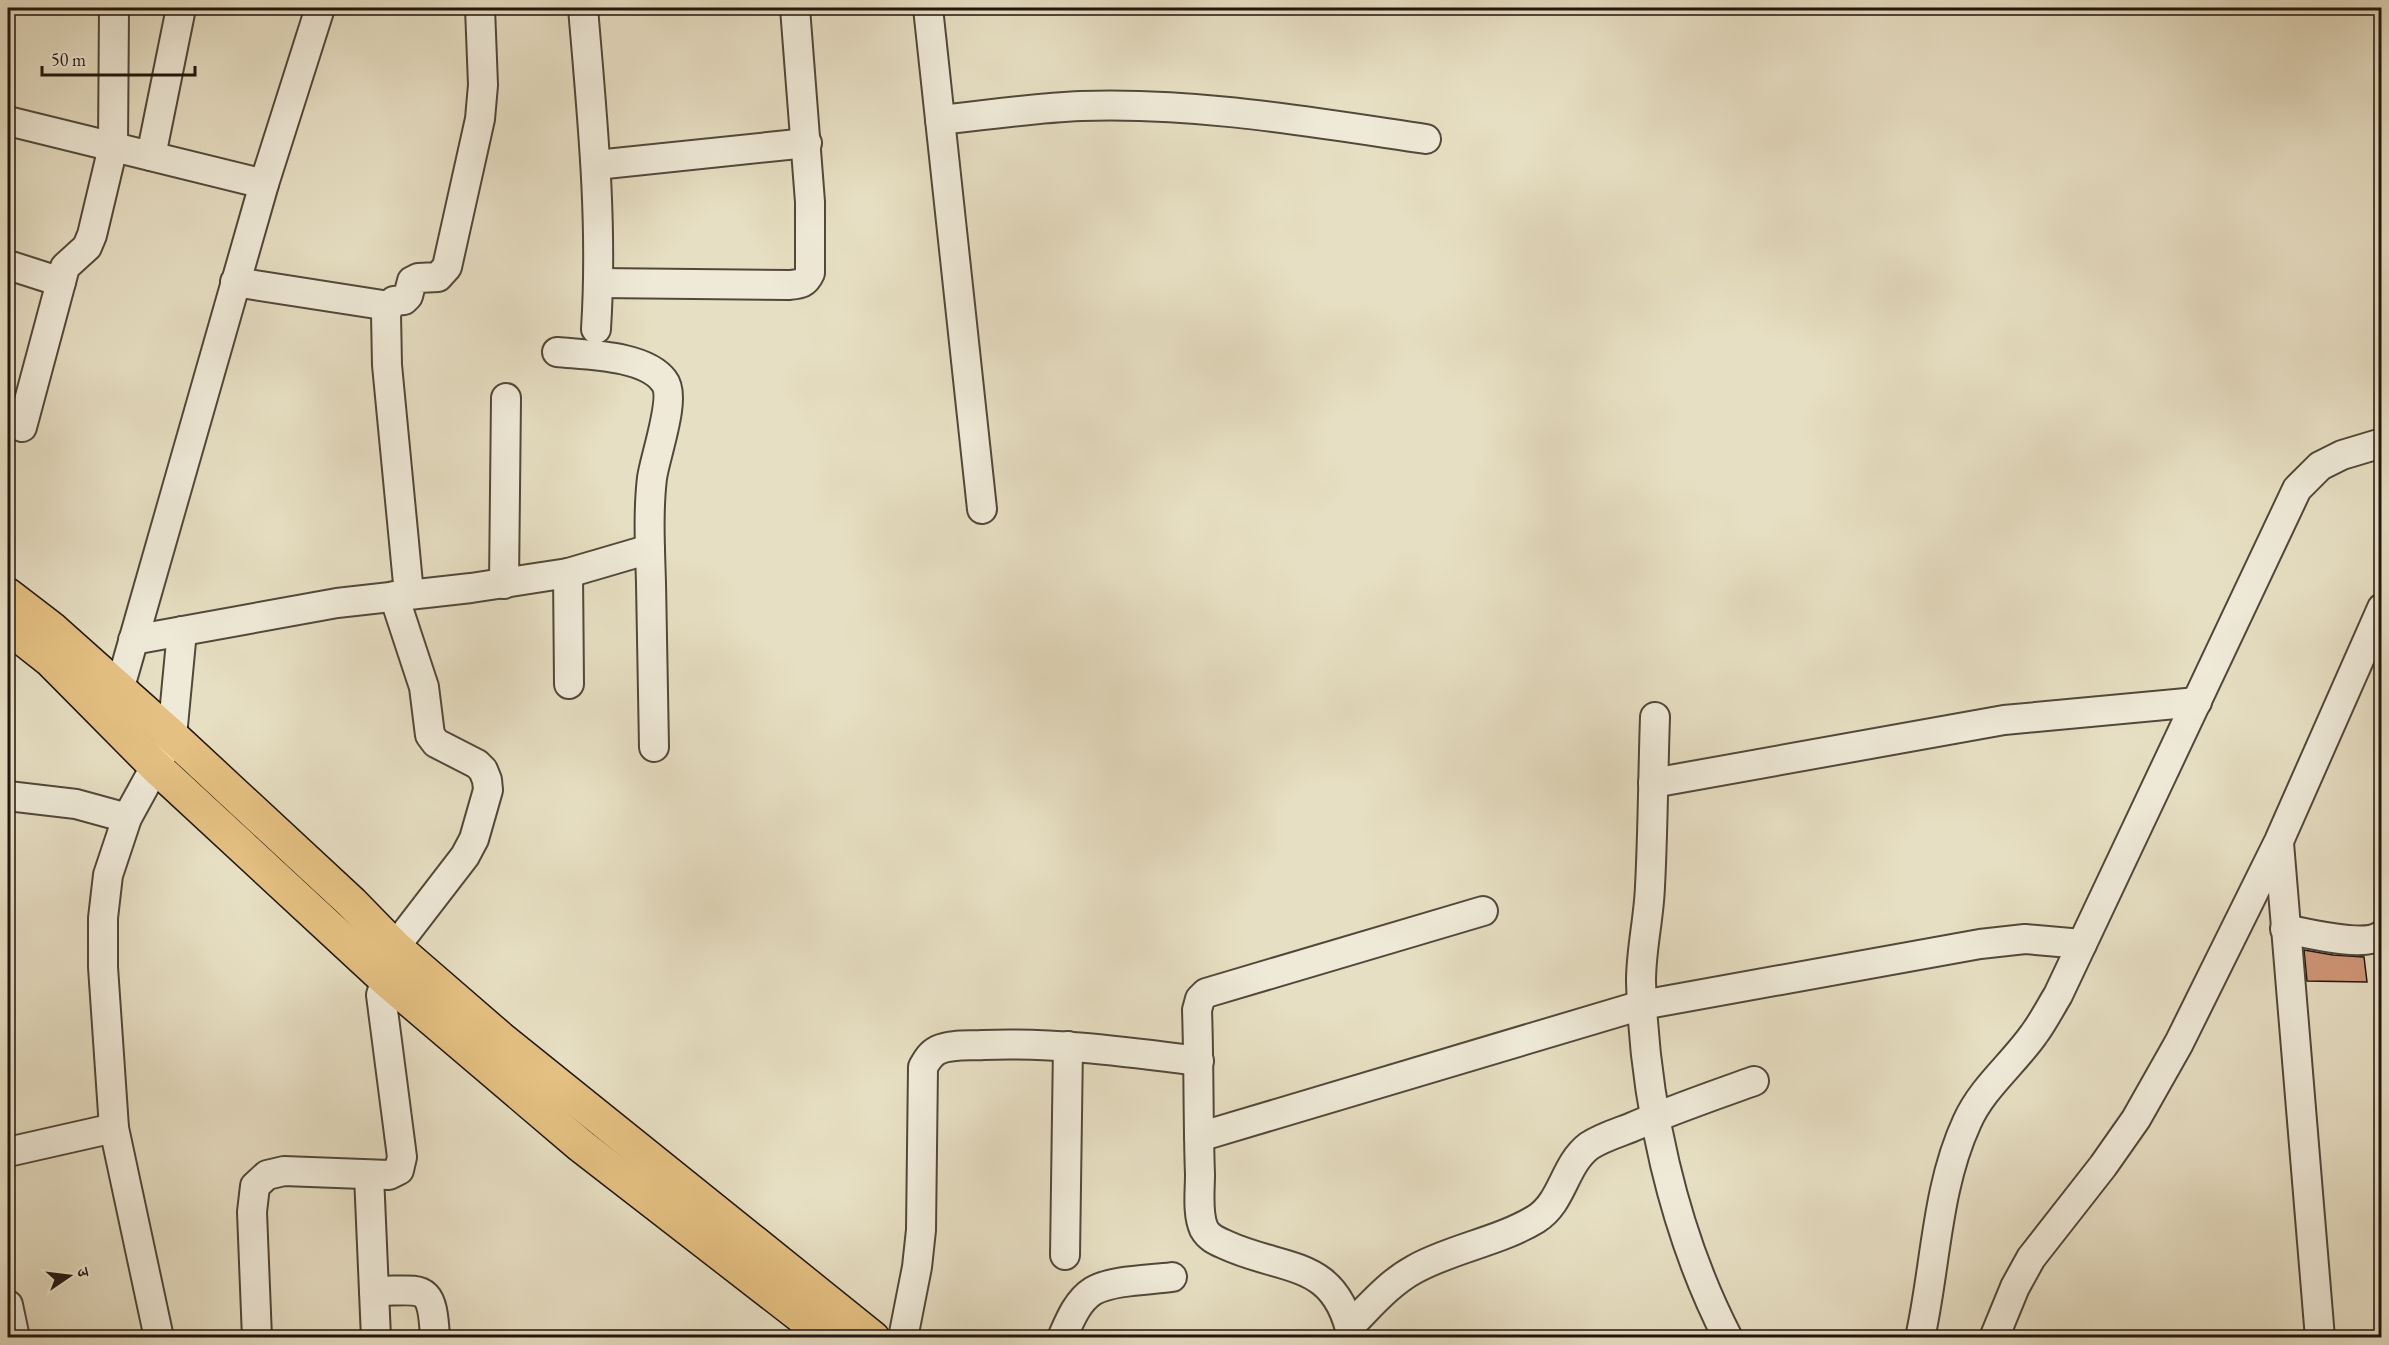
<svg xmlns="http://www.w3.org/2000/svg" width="2389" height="1345" font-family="'EB Garamond','Noto Serif Devanagari',serif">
<rect width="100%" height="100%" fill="#e7dfc3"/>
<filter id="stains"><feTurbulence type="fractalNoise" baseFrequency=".00333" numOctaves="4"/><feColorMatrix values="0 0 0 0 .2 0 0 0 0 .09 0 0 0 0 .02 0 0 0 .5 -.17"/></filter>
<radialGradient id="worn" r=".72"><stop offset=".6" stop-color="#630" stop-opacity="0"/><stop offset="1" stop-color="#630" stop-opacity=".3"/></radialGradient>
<polygon fill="#d09777" stroke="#21150d" stroke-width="1.5" points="2304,950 2333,955 2364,957 2367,982 2307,981"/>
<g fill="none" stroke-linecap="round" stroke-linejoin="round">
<g stroke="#52483a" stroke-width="32">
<g id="minor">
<path d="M 583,8 C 592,115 603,221 596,329"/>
<polyline points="928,8 982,509"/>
<path d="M 940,120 C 987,115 1034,108 1081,106 C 1197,102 1311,122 1426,139"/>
<polyline points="8,121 264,184"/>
<polyline points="151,156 181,8"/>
<polyline points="596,165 807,143"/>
<polyline points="8,265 61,282"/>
<polyline points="235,282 389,306"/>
<path d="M 599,283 L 789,285 C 800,284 805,284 810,273 L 810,202 L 795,8"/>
<path d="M 557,352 C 586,355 645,355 664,381 C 677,397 655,456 652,478 C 648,512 650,548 651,583 C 652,637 653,692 654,747"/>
<polyline points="22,427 65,267 87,247 92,235 113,147 114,8"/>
<polyline points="568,573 569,684"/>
<polyline points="504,584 506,398"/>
<polyline points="409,594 387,365 386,314 389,306 394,301 404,300 408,296 412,281 418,278 438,277 447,267 480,119 483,85 480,8"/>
<polyline points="133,640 337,603 471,588 568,573 650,549"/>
<polyline points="114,708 264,184 320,8"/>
<path d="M 1655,717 C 1653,773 1653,830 1650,886 C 1649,918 1641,949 1641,981 C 1644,1100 1673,1232 1728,1338"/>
<polyline points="1653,783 2004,720 2197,702"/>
<polyline points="8,796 76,804 127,818"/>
<polyline points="2279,843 2320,1338"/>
<path d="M 2285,929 C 2306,933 2365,948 2382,935"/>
<polyline points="1199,1137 1642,1005 1980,944 2025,939 2082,944"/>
<polyline points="8,1152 114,1128"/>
<polyline points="369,1175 376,1338"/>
<polyline points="1065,1255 1068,1046"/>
<path d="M 374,1291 C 424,1291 432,1281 435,1338"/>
<polyline points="8,1305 15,1338"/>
<path d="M 1350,1326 C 1370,1306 1389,1283 1415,1269 C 1453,1248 1498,1242 1536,1219 C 1563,1202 1564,1165 1589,1146 C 1601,1138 1617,1133 1630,1128 C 1671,1110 1712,1096 1754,1081"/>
<polyline points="159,1338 114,1128 103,967 103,918 108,875 127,818 172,736 182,631"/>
<polyline points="257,1338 252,1212 255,1186 267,1175 284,1171 389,1175 399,1170 402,1157 381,995 395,947 465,856 474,839 488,790 487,780 483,770 477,764 436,743 430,735 424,687 394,596"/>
<path d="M 903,1338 L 917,1267 L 921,1230 L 923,1067 C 927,1060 930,1054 938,1050 C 951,1044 969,1046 983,1045 C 1056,1042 1127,1052 1199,1061"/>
<path d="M 1062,1338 C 1069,1322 1077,1301 1093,1291 C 1112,1280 1150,1280 1172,1277"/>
<path d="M 1352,1338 C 1336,1258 1285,1272 1226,1245 C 1217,1241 1209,1238 1204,1229 C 1197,1214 1200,1191 1200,1175 C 1198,1120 1199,1065 1197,1010 L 1200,999 L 1206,993 L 1483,911"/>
<path d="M 1920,1338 C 1936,1266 1936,1189 1967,1122 C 1982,1088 2013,1064 2034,1034 C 2043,1022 2050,1008 2058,995 L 2297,489 L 2320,466 L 2342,455 L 2382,443"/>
<polyline points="1994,1338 2015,1287 2031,1258 2103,1166 2136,1119 2179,1043 2279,841 2382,608"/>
</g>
</g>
<g stroke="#21150d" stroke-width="36">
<g id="major">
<polyline points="8,595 51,628 172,736 352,903 395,947 500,1038 873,1338"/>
<polyline points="8,627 50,660 156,767 385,979 580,1145 829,1338"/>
</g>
</g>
<use href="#minor" stroke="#efead8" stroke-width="28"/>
<use href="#major" stroke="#e4c082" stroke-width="33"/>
</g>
<rect width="2389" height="1345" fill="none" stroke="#e7dfc3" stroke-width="30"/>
<rect x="9" y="9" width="2371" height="1327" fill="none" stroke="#21150d" stroke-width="3"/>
<rect x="15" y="15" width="2359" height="1315" fill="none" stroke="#21150d" stroke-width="1.5"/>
<g transform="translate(69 1276) rotate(76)" stroke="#efead8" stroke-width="4.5" paint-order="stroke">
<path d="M0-4.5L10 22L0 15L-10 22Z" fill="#21150d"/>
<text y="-9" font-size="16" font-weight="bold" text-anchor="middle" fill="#21150d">उ</text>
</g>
<path d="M42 66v9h153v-9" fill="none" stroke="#21150d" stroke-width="3"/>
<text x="51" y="66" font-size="18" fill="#21150d" stroke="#efead8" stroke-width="4.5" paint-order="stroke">50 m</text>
<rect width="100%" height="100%" filter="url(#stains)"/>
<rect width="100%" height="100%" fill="url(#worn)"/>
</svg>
